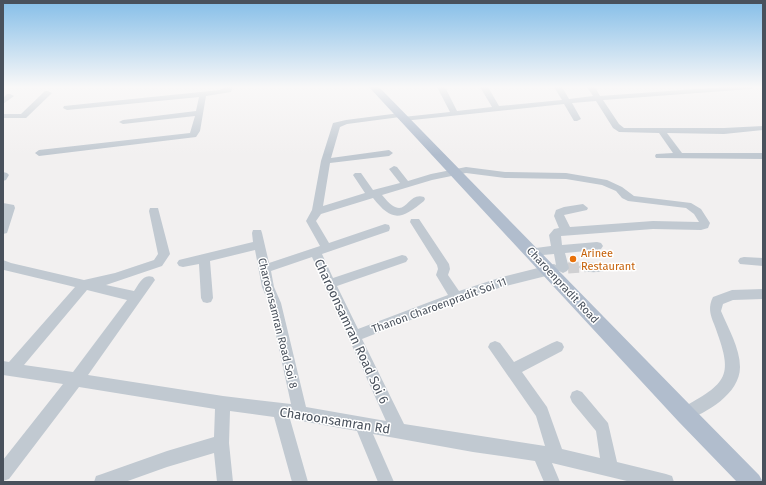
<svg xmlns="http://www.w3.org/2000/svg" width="766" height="485" font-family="'Fira Sans',sans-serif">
<rect width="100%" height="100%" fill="#f2f0f0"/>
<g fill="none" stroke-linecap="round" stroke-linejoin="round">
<polyline stroke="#d0d0d2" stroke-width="11" stroke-dasharray="11 5.5" stroke-linecap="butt" points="568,268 585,267"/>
<g fill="#c1c9d1" fill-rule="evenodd">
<polygon points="225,87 233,87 231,92 206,96 200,131 196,137 39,156 35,153 39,150 190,133 195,116 123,124 119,122 123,120 196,111 199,97 67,110 63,108 64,106 220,90"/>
<path d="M 437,87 L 445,87 L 457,111 L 492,107 L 480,87 L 488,87 L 499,106 L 562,100 L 554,87 L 562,87 L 569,99 L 593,96 L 587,87 L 595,87 L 600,96 L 723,87 L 755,87 L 751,89 L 603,100 L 619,124 L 624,128 L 724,128 L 763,126 L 763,130 L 724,134 L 667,133 L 682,153 L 763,153 L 763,159 L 656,158 L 655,156 L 656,154 L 673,153 L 659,133 L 619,132 L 613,128 L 596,101 L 572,103 L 581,119 L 577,121 L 574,121 L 564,104 L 403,121 L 400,121 L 400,117 L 347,124 L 340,127 L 331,158 L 389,150 L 393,153 L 389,156 L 330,163 L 323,206 L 365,193 L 353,175 L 355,173 L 361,173 L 373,190 L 400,183 L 389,169 L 394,166 L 397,167 L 408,181 L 431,174 L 466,167 L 505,172 L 566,173 L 607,180 L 622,187 L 634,196 L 691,203 L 701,209 L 710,223 L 708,228 L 701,230 L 653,229 L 561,236 L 562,245 L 597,242 L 601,243 L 603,246 L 601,249 L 597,250 L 565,253 L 569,268 L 567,271 L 563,273 L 559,271 L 554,274 L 502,287 L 459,301 L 362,339 L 404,424 L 545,446 L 536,416 L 488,347 L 490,343 L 495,341 L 500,343 L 514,362 L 552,343 L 557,341 L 562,343 L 564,347 L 562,351 L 522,372 L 547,407 L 562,449 L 600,458 L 596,431 L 572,402 L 570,397 L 572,392 L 577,390 L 582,392 L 608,423 L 617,462 L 666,474 L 672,476 L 674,482 L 631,482 L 552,463 L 560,482 L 544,482 L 535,461 L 473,452 L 373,434 L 394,482 L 378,482 L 357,431 L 290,419 L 308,482 L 292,482 L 274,417 L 230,411 L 229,443 L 233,482 L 217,482 L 214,453 L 167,467 L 125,482 L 94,482 L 96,476 L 102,474 L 167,451 L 214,437 L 215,409 L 79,387 L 9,479 L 3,481 L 3,460 L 63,384 L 3,375 L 3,361 L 9,362 L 75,287 L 4,270 L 3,260 L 11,263 L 84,280 L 115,273 L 154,260 L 158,254 L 149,211 L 150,208 L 158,208 L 170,254 L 162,266 L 106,285 L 134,291 C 139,284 143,273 153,277 L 155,280 L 88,375 L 223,396 L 291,404 L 269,303 L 262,287 L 255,250 L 210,261 L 213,298 L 211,302 L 207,303 L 203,302 L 201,298 L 199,264 L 183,267 L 179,266 L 177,263 L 179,260 L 183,259 L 253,242 L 252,233 L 253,230 L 261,230 L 262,233 L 269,263 L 320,246 L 306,221 L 312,210 L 321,161 L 333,123 L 346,120 L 400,113 L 403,113 L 403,117 L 450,112 ZM 466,173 L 505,178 L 566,179 L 602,185 L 616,191 L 622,198 L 628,201 L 686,208 L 694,214 L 699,222 L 653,221 L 570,227 L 564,215 L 587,210 L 588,208 L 583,204 L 564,207 L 556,210 L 554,216 L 559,228 L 554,229 L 549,235 L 551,246 L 528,249 L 526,252 L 528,255 L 532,256 L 554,254 L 556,265 L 554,264 L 502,277 L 459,291 L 448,275 L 450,269 L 449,264 L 419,219 L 411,219 L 410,222 L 437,265 L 438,269 L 436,275 L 448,295 L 358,329 L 337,286 L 406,262 L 408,259 L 406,256 L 402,255 L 333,278 L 322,254 L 389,231 L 390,228 L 389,225 L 385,224 L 329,243 L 316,221 L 321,214 L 373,198 C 392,222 401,220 424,201 L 425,199 L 424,197 C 405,191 407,226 382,195 L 432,180 ZM 312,257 L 386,421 L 306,407 L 281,303 L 274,287 L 271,271 ZM 87,290 L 127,300 L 73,372 L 24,365 Z"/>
<polygon points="45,91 48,91 52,93 26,118 3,118 3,114 21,114"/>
<polygon points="7,94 10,94 14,96 3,104 3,98"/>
<polygon points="3,172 7,173 9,175 6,180 3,181"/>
<polygon points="3,203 14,205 15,208 8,230 7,233 3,234 4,210 3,209"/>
<polygon points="744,257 763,258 763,266 740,264 738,261 740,258"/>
<path d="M 585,262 L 606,264 L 608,267 L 606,270 C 599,273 588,273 581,270 L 579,267 L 581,264 Z"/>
<path d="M 763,289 L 763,299 L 733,300 L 723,304 L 721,311 C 728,328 740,348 740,367 C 740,394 706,413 685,421 L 680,419 L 678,414 L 680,409 C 729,382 734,377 714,324 C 710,314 708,307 713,297 L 732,290 Z"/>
</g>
<polygon fill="#b1bdcd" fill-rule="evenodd" points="369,87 379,87 692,407 759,475 763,482 737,482 678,421"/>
</g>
<linearGradient id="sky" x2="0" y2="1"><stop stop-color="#85bee8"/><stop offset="0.56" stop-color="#f9f8f8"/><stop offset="1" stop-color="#f9f8f8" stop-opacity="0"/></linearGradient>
<rect width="766" height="155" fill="url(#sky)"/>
<circle fill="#e8710a" stroke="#fff" stroke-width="1.5" cx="573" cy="259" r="4"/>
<g text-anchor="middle" stroke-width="3" stroke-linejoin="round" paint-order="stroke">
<g font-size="11" fill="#c56008" stroke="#fff" text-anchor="start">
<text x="581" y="257">Arinee<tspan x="581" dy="13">Restaurant</tspan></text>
</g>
<g font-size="11" fill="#49515c" stroke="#fff">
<text transform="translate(563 285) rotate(47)" y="4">Charoenpradit Road</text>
<text transform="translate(439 305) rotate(-20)" y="4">Thanon Charoenpradit Soi 11</text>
<text transform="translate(278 323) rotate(76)" y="4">Charoonsamran Road Soi 8</text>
</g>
<g font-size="13" fill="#49515c" stroke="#fff">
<text transform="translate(352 331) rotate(65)" y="5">Charoonsamran Road Soi 6</text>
<text transform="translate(335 420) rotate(9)" y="5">Charoonsamran Rd</text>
</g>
</g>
<rect width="766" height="485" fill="none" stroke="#49515c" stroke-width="8"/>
</svg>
